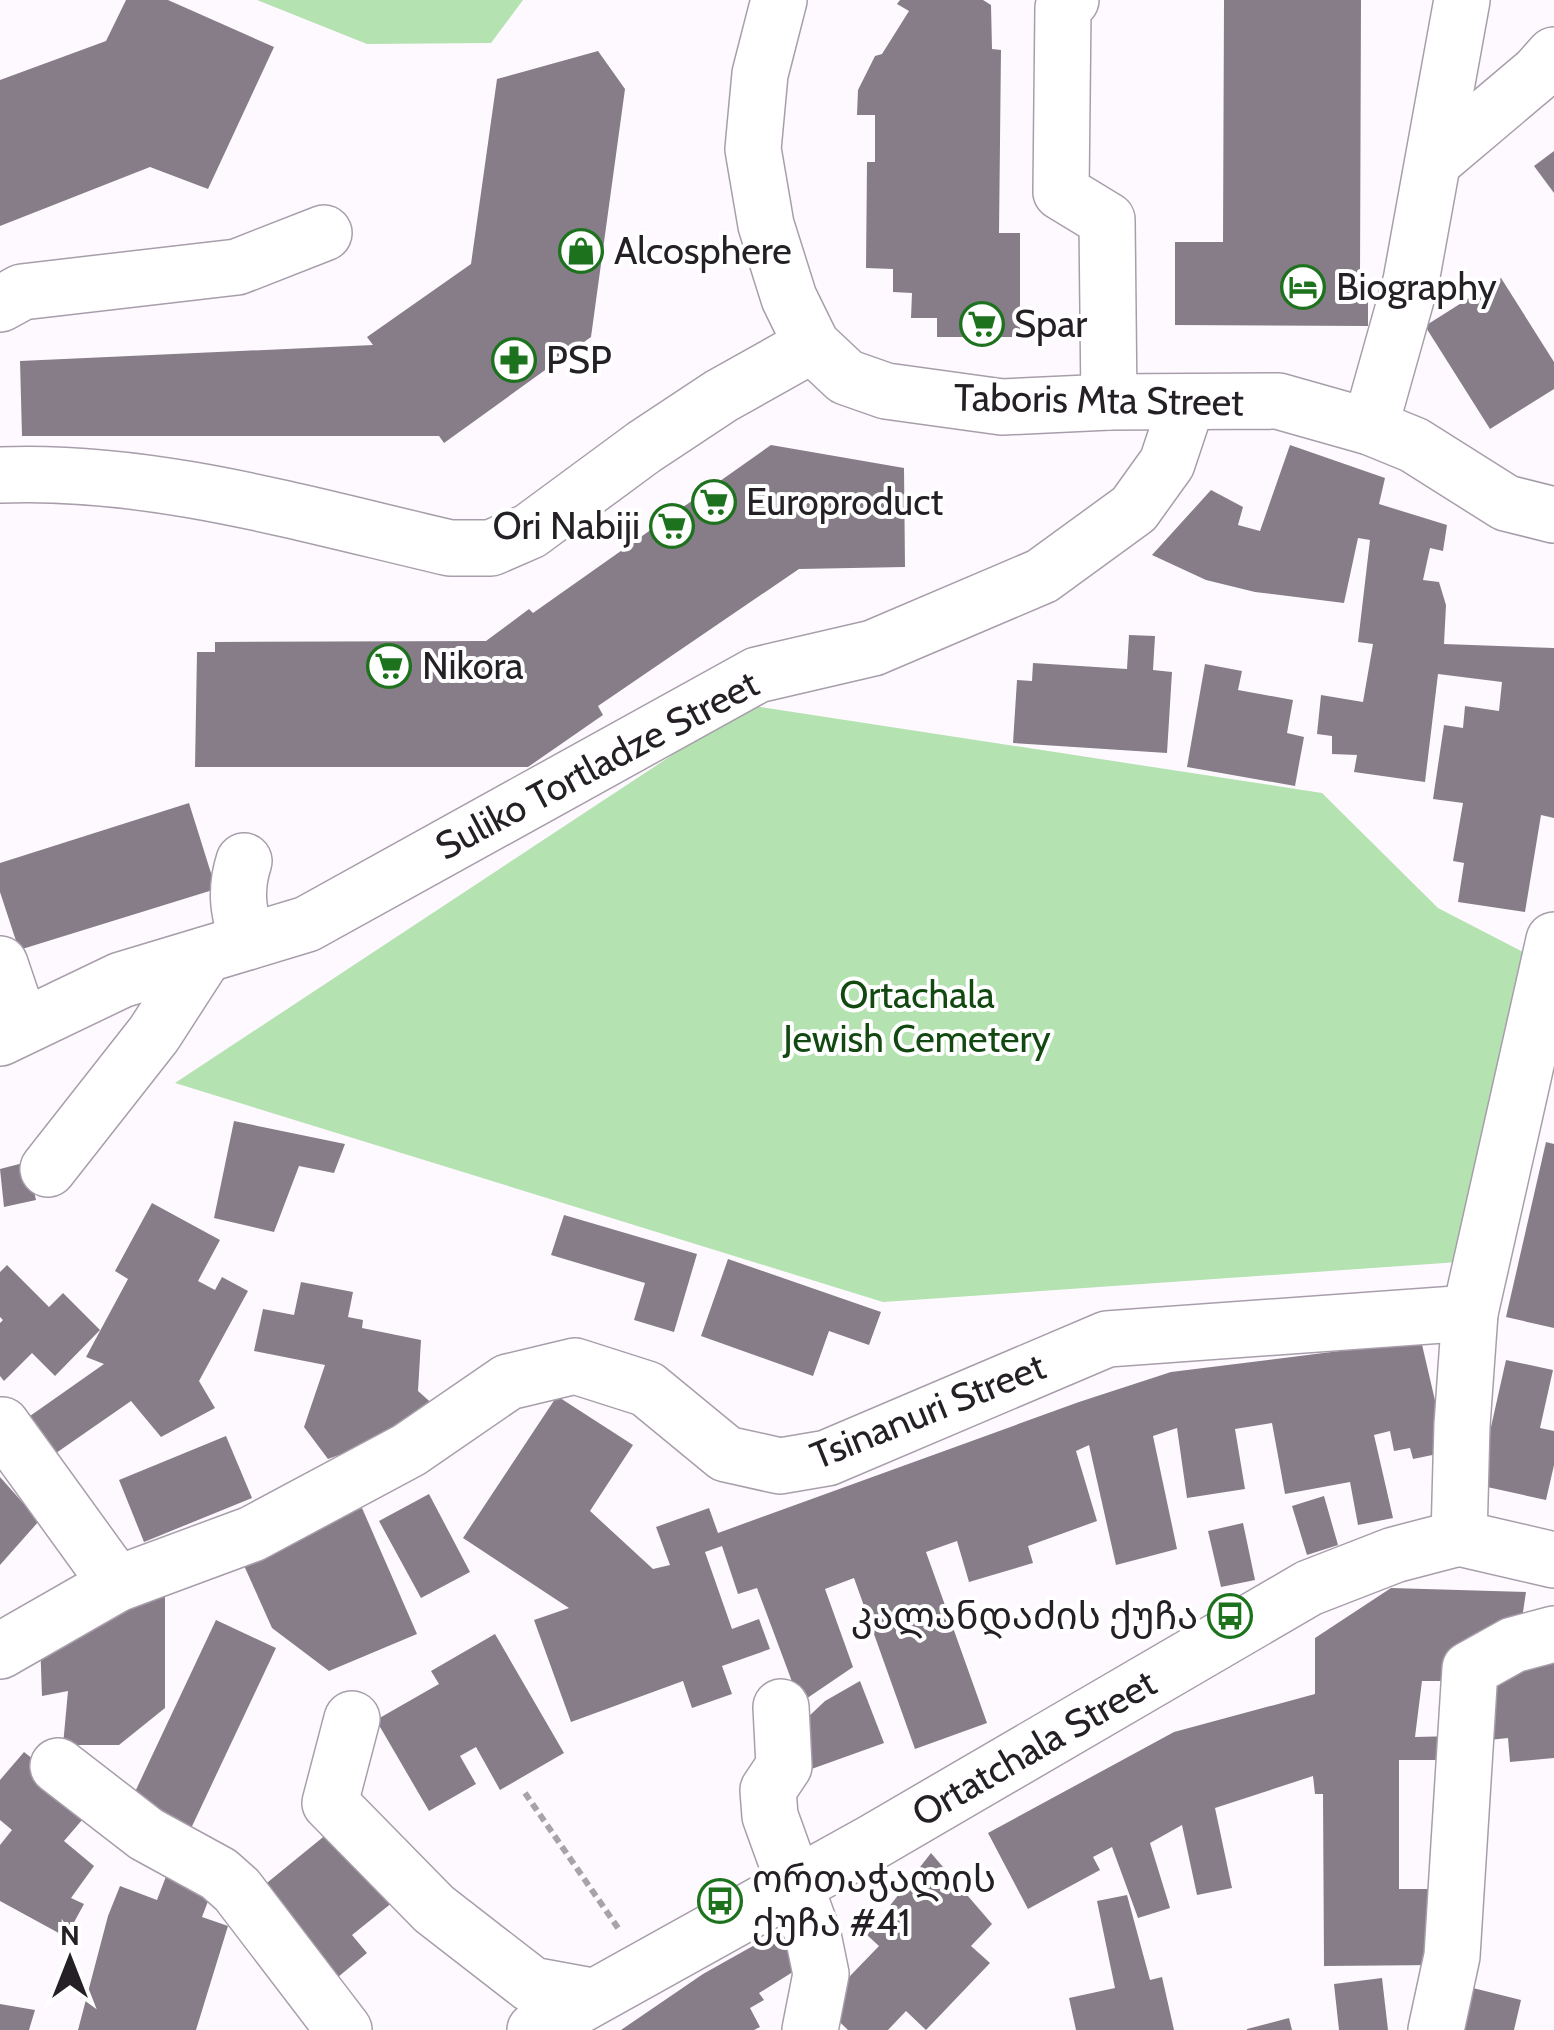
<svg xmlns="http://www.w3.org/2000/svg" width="1554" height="2030" font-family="Cabin,'Noto Sans Georgian',sans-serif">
<rect width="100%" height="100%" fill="#fef9ff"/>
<g fill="#b4e2b0">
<polygon points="257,0 523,0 491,43 367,44"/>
<polygon points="748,705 1322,793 1438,908 1527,954 1459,1262 883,1302 175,1083"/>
</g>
<g fill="#867d88">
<polygon points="126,0 168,0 274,47 208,189 150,167 0,226 0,80 106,41"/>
<polygon points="900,0 983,0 991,5 992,49 1001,50 999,233 1020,233 1020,337 937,337 937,318 911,318 912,293 893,292 893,269 866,268 867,162 875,162 875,115 857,115 858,90 875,56 882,54 909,11 897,4"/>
<polygon points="1224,0 1361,0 1360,278 1368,279 1368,326 1175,325 1175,242 1223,242"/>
<polygon points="598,51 625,89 591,337 444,443 439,436 22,436 20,361 373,345 367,337 471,264 497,79"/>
<polygon points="1554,151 1554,193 1534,166"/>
<polygon points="1501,278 1554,362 1554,389 1490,429 1425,326"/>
<polygon points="771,445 904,468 905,567 799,569 598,706 603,715 528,767 195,767 197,652 215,652 215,642 486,641 529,609 533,613"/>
<polygon points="1290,445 1385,478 1379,504 1447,525 1443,551 1430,548 1423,580 1439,582 1446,605 1444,644 1554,648 1554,818 1541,815 1525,912 1458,902 1464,863 1453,861 1463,803 1433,799 1444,725 1463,728 1465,706 1499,711 1502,682 1438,674 1425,782 1354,772 1357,755 1332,754 1332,736 1317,734 1321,695 1363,702 1373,644 1358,642 1370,540 1358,538 1344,603 1255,592 1206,580 1152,555 1211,490 1243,507 1238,525 1260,531"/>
<polygon points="1129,635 1155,636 1153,670 1172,672 1167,753 1013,743 1017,680 1032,681 1033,663 1127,669"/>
<polygon points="1205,664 1242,671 1238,690 1293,700 1287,733 1304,737 1295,786 1187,767"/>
<polygon points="189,803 216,889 19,950 0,892 0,863"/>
<polygon points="234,1121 345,1144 334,1173 299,1166 274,1232 214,1218"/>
<polygon points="1546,1142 1554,1144 1554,1328 1506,1317"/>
<polygon points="27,1162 36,1200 4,1207 0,1169"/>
<polygon points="152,1203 220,1240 198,1281 215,1290 222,1277 248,1291 199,1381 215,1408 161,1437 131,1401 46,1460 20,1423 104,1364 86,1357 128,1279 115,1271"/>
<polygon points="564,1215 697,1254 674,1332 634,1320 645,1283 551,1255"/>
<polygon points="728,1259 881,1312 869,1345 829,1331 813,1376 701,1336"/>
<polygon points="7,1265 49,1307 63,1293 100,1330 55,1376 32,1353 4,1381 0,1376 0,1323 3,1320 0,1317 0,1272"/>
<polygon points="301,1282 353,1292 348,1317 363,1320 362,1328 421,1340 418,1391 446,1416 328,1459 304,1427 325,1365 254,1351 263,1309 294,1315"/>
<polygon points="1420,1336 1447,1452 1413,1459 1410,1448 1394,1451 1390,1431 1374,1435 1393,1518 1358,1525 1350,1482 1285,1494 1272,1423 1235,1429 1245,1489 1187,1498 1177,1428 1153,1436 1177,1549 1116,1565 1089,1445 1076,1451 1097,1521 1028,1546 1033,1563 969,1582 957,1541 926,1552 987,1723 915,1749 854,1578 825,1589 853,1667 800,1703 757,1588 738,1594 722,1546 705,1552 732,1629 759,1619 770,1649 722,1666 732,1694 692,1708 683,1681 571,1722 534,1620 569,1608 463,1538 557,1396 633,1445 590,1511 653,1569 670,1565 656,1527 709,1508 718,1533 1079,1402 1171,1372 1371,1347"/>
<polygon points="1506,1360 1553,1370 1540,1428 1554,1431 1554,1465 1546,1500 1478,1485"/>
<polygon points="226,1436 252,1498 144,1542 119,1480"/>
<polygon points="0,1477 39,1521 0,1565"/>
<polygon points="429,1494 470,1572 421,1598 379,1521"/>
<polygon points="1324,1496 1338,1545 1307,1555 1292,1506"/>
<polygon points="362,1508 417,1634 329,1671 272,1628 242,1561"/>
<polygon points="1243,1523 1255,1580 1221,1587 1208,1531"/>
<polygon points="1391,1588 1526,1592 1520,1632 1447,1681 1422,1681 1415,1737 1456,1736 1456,1760 1399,1760 1399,1889 1438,1889 1438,1965 1324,1966 1323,1794 1315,1794 1313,1776 1215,1808 1232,1888 1197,1895 1182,1825 1150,1843 1170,1908 1138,1918 1112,1847 1093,1857 1100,1870 1028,1909 988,1833 1174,1732 1315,1694 1315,1638"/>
<polygon points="165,1592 165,1708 119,1745 63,1745 68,1691 42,1696 40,1639"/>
<polygon points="216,1620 276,1648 186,1839 126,1811"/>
<polygon points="495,1634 564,1753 500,1790 476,1747 460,1756 476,1784 429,1811 376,1720 439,1684 431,1671"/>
<polygon points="1554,1655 1554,1758 1510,1762 1508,1738 1480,1741 1478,1674"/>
<polygon points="860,1681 884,1743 806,1771 806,1719 825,1701"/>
<polygon points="24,1752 94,1806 64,1841 94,1866 71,1898 84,1904 66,1937 0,1901 0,1845 12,1830 0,1820 0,1780"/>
<polygon points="333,1829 393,1902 352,1935 367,1953 332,1982 257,1891"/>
<polygon points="931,1853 992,1924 971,1946 990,1963 926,2030 906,2011 888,2030 848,2030 822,2005 879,1946 867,1935"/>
<polygon points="170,1866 215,1883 202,1917 228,1926 196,2030 78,2030 108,1916 120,1886 157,1900"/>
<polygon points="1127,1895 1150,1980 1162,1977 1174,2030 1076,2030 1069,1998 1115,1988 1097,1901"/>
<polygon points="794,1923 804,1965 759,1993 764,2000 750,2008 760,2027 754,2030 621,2030 703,1974"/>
<polygon points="1382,1978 1388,2030 1339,2030 1334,1984"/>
<polygon points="1461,1985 1521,2000 1514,2030 1450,2030"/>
<polygon points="0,2004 35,2010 29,2030 0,2030"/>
<polygon points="1289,2018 1292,2030 1247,2030 1247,2029"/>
</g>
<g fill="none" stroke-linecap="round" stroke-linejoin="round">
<g stroke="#a89eab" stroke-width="58">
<g id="minor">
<polyline points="1071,0 1063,8 1061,192 1107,220 1109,402"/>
<polyline points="1435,160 1538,73 1554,55"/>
<polyline points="0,304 22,292 237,267 324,233"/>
<polyline points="1370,427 1411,281 1462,0"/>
<path d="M 0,475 C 152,469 303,514 450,548 L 491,548 L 530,531 L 644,447 L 721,396 L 812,345"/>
<path d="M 244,861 C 234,892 239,912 247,942"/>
<polyline points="0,964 21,1026"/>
<polyline points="0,1038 121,980 307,924 757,675 873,648 1042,576 1134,509 1167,463 1187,403"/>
<polyline points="48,1169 154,1034 205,955"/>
<polyline points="2,1425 117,1584"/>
<polyline points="1459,1538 1462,1425 1470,1313 1554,940"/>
<polyline points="0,1651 117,1584 252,1534 409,1450 508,1382 575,1366 647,1389 726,1454 780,1466 827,1458 1107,1339 1470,1313"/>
<polyline points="781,1707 784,1766 768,1790 770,1816 813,1935 821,1974 810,2030"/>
<polyline points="352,1719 330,1803 434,1909 532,1985 592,1996"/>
<polyline points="58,1766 146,1834 219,1874 237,1890 344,2030"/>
<polyline points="535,2030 873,1842 1309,1588 1394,1555 1459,1538 1554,1560"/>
<polyline points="1436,2030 1452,1956 1470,1669 1513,1645 1554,1634"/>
</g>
</g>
<g stroke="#a89eab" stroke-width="58">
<polyline id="major" points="779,0 760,74 753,149 766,225 789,298 812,345 846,377 886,391 1002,407 1109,402 1278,401 1370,427 1414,445 1506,503 1554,515"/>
</g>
<polyline stroke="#a8a3a9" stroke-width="6" stroke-dasharray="8 5" stroke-linecap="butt" points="525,1793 618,1928"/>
<use href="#minor" stroke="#fff" stroke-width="55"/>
<use href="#major" stroke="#fff" stroke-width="55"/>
</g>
<defs>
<g id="shop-ring" transform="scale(2.25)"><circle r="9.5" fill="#fff" stroke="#1d721d" stroke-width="1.5"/><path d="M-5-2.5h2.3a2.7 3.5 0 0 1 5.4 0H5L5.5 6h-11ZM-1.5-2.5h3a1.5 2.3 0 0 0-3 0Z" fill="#1d721d"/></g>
<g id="hotel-ring" transform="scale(2.25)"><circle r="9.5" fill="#fff" stroke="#1d721d" stroke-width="1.5"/><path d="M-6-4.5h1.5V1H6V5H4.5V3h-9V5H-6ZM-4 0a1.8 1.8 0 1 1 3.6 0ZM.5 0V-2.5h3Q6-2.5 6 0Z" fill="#1d721d"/></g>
<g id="supermarket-ring" transform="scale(2.25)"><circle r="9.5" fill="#fff" stroke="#1d721d" stroke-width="1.5"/><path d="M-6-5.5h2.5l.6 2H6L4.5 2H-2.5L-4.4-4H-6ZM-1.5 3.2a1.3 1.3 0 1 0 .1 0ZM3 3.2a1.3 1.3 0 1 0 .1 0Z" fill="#1d721d"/></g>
<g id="pharmacy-ring" transform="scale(2.25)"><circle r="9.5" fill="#fff" stroke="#1d721d" stroke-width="1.5"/><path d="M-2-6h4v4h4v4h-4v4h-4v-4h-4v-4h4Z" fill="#1d721d"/></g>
<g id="bus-ring" transform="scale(2.25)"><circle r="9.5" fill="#fff" stroke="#1d721d" stroke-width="1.5"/><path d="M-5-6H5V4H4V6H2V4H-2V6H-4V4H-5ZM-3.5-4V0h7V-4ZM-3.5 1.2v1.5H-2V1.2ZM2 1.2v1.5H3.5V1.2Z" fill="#1d721d"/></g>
</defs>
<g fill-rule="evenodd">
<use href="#shop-ring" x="581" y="251"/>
<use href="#hotel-ring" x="1303" y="287"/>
<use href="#supermarket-ring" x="982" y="324"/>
<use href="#pharmacy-ring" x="514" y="360"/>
<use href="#supermarket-ring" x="714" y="502"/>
<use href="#supermarket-ring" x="672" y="526"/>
<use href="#supermarket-ring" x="389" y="666"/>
<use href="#bus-ring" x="1230" y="1616"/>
<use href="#bus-ring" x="720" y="1901"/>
</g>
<g text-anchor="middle" stroke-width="8" stroke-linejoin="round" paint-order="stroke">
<g font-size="38" fill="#242025" stroke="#fff" text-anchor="start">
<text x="614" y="264">Alcosphere</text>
<text x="1336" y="300">Biography</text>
<text x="1014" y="337">Spar</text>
<text x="546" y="373">PSP</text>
<text x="746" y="515">Europroduct</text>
<text x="640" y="539" text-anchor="end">Ori Nabiji</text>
<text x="422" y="679">Nikora</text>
<text x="1198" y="1629" text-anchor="end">კალანდაძის ქუჩა</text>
<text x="752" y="1892">ორთაჭალის<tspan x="752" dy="44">ქუჩა #41</tspan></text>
</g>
<g font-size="38" fill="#242025" stroke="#fff">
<text transform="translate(1099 400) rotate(1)" y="13">Taboris Mta Street</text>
<text transform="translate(597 765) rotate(-28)" y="13">Suliko Tortladze Street</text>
<text transform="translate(928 1411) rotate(-22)" y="13">Tsinanuri Street</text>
<text transform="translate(1034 1748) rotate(-30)" y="13">Ortatchala Street</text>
</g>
<g font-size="38" fill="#114911" stroke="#fff">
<text x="917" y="1008">Ortachala<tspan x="917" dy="44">Jewish Cemetery</tspan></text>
</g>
</g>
<g transform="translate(70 1960)" stroke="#ffffff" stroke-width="8" paint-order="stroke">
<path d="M0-8L18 38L0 25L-18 38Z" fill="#242025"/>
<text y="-15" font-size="28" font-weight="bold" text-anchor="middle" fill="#242025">N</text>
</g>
</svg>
